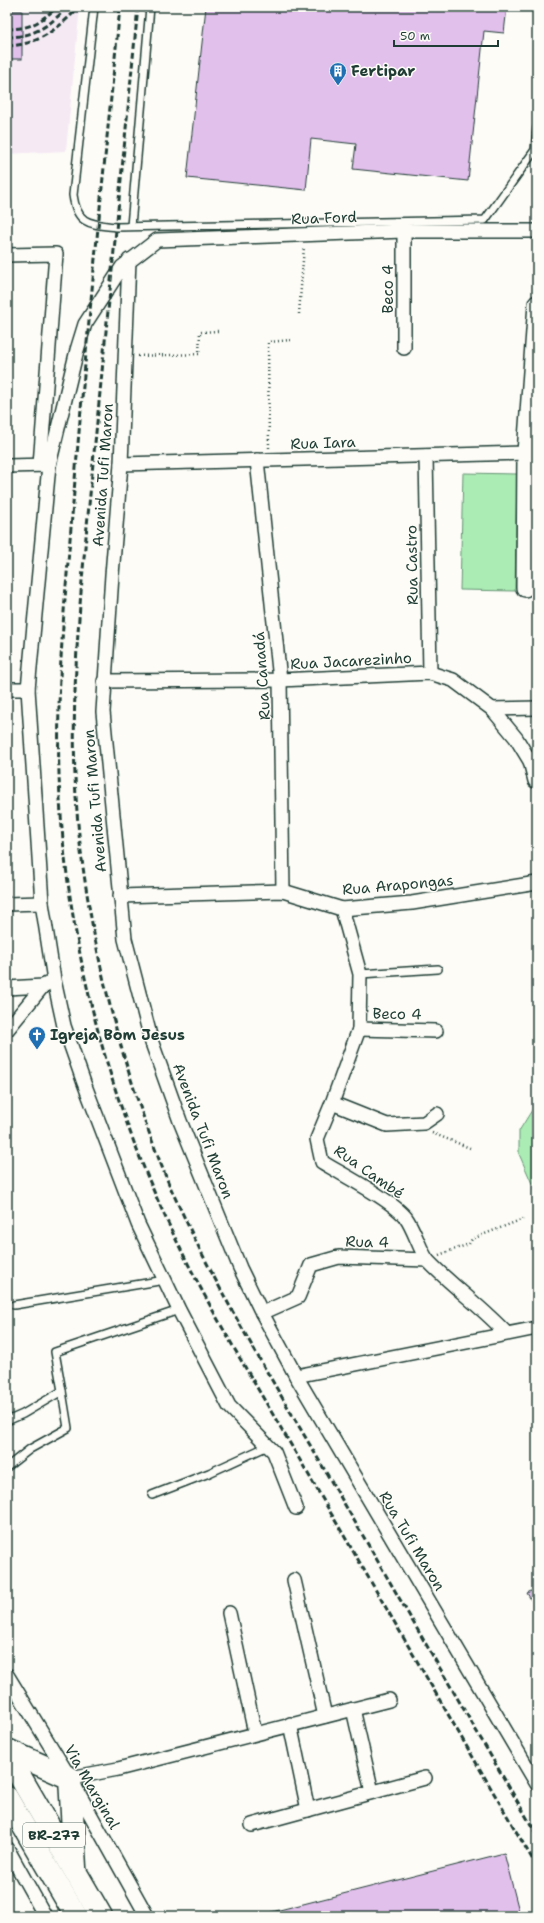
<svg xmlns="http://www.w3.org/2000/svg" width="544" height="1923" font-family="'Shantell Sans',sans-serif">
<rect width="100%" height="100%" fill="#fdfcf7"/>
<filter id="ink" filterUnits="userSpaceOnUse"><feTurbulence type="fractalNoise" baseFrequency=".025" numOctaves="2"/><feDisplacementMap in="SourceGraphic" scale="8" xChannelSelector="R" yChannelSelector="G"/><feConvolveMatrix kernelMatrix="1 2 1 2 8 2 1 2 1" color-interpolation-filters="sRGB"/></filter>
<g filter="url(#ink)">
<polygon fill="#f5eaf4" points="7,7 80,7 66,151 7,154"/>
<g fill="#abebb4" stroke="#659474">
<polygon points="463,473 517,474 515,591 460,590"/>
<polygon points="537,1102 537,1195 519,1154 519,1131"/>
</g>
<g fill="#e2c0ec" stroke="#1f3d34">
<polygon points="206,7 507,7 504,33 484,31 468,181 353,169 356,144 311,139 306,190 187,178"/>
<rect x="7" y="11" width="15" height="48"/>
<polygon points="537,1588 537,1610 527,1593"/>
<polygon points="504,1853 520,1915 256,1916"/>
</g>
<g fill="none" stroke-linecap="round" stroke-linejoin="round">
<g stroke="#1f3d34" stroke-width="10">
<g id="service">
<path d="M 94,7 L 73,195 C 77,225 90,224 116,227 L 485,220 L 535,150 L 537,128"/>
<polyline points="131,226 150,7"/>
<polyline points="360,974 438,969"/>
<polyline points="14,1305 165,1280"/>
<polyline points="7,1421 23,1414 62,1391 55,1352 179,1310"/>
<polyline points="7,1467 30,1449 68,1428 62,1391"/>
<polyline points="152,1495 209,1473 268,1446"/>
</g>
</g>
<g stroke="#1f3d34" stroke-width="16">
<g id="minor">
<polyline points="404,231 404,348"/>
<polyline points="7,255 56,254 40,465"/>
<polyline points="129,260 121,464 112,575 103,712 125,939 152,1043 180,1121 240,1268 262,1313 296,1376 537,1784"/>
<polyline points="426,456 430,673"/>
<polyline points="257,460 280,680 283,891"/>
<polyline points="121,464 526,453"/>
<polyline points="7,466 49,465"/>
<polyline points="104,681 280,680 430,673 453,680 492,709 516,738 530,761 535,781"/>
<polyline points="7,689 28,689"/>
<polyline points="492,709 537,708"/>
<polyline points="120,896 283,891 342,909 412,903 537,883"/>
<polyline points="7,904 42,903"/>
<path d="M 342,909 L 360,974 L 359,1029 L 332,1103 L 317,1139 L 322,1162 C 343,1175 392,1200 406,1218 C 414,1229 421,1253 428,1261 C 453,1287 482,1307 506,1333"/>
<polyline points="7,988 43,986 47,984"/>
<polyline points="359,1029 436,1031"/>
<polyline points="7,1030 43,986"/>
<polyline points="332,1103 387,1125 424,1123 437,1114"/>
<polyline points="262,1313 298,1297 311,1265 339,1257 427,1260"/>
<polyline points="296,1376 537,1328"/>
<polyline points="296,1508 274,1452 229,1406 179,1310 138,1224 84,1083 64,1026 54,980 42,903 28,689 49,465 77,350 85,324 122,267 157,240 404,231 537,231"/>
<polyline points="294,1580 325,1716"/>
<polyline points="229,1613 255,1733"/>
<polyline points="7,1675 70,1778 147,1916"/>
<polyline points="353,1709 372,1792"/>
<polyline points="290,1724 308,1810"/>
<polyline points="70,1778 118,1769 389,1700"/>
<polyline points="252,1825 425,1778"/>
<polyline points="7,1848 45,1916"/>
</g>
</g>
<g stroke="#1f3d34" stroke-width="20">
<polyline id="tertiary" points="525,588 526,453 537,304"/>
</g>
<g stroke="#1f3d34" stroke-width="25">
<g id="trunk">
<polyline points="7,1750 70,1778 75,1867"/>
<polyline points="7,1754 101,1916"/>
<polyline points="7,1798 76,1916"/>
</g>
</g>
<g stroke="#1f3d34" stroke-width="2.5" stroke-dasharray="1 3" stroke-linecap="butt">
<polyline points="299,314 304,247"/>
<polyline points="138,356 199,354 200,332 218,331"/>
<polyline points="269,448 268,342 291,340"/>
<polyline points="432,1133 470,1148"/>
<polyline points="439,1255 469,1244 472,1239 523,1219"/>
</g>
<use href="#service" stroke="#fdfcf7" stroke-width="7"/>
<use href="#minor" stroke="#fdfcf7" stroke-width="13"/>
<use href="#tertiary" stroke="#fdfcf7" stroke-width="17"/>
<use href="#trunk" stroke="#fdfcf7" stroke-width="22"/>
<g stroke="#1f3d34" stroke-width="3" stroke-dasharray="6 3" stroke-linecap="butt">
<path d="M 120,7 C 104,169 87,330 74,492 C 64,612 51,728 64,849 C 77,973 111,1098 163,1212 C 208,1311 268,1404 322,1498 C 394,1621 465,1744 537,1867"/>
<path d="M 138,7 C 123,159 108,311 93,463 C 81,592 65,723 81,852 C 93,947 115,1037 147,1127 C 157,1154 167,1182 180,1208 C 223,1302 279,1391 331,1481 C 400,1599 468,1717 537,1835"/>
<path d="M 7,29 C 31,29 40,22 57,7"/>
<path d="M 7,37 C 33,37 50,26 67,7"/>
<path d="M 7,46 C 38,45 58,29 79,7"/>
</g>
</g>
</g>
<defs>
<g id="building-pin" transform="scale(0.9)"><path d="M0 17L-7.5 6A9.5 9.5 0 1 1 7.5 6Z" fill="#1f6fb2" stroke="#fdfcf7"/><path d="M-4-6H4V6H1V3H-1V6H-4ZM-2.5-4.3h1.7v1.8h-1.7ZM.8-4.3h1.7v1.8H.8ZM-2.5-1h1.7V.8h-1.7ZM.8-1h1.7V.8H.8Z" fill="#fff"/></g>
<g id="church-pin" transform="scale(0.9)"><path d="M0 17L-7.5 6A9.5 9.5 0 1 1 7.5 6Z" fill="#1f6fb2" stroke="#fdfcf7"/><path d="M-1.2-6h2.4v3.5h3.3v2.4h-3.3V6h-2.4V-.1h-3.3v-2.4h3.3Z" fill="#fff"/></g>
</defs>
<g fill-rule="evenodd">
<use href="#building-pin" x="338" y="71"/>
<use href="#church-pin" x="37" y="1035"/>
</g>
<g text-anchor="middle" stroke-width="3" stroke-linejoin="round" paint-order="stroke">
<rect fill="#fdfcf7" stroke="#62766e" stroke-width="1" x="23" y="1823" width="62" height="24" rx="3"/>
<g font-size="14" font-weight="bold" fill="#1f3d34">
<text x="54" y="1840">BR-277</text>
</g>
<g font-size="15" font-weight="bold" fill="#1f3d34" stroke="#fdfcf7" text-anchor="start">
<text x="351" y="76">Fertipar</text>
<text x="50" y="1040">Igreja Bom Jesus</text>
</g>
<g font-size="15" fill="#1f3d34" stroke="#fdfcf7">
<text transform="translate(324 218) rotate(-2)" y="5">Rua Ford</text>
<text transform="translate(388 289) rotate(-90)" y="5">Beco 4</text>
<text transform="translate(323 443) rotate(-2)" y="5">Rua Iara</text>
<text transform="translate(103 475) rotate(-86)" y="5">Avenida Tufi Maron</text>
<text transform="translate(412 565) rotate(-91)" y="5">Rua Castro</text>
<text transform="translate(351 661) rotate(-3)" y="5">Rua Jacarezinho</text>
<text transform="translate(262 676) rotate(-94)" y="5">Rua Canadá</text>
<text transform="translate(95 801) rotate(-95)" y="5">Avenida Tufi Maron</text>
<text transform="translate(398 885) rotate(-5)" y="5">Rua Arapongas</text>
<text transform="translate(397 1014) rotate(1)" y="5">Beco 4</text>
<text transform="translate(203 1131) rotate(69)" y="5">Avenida Tufi Maron</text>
<text transform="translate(369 1172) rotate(35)" y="5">Rua Cambé</text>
<text transform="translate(367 1242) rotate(1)" y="5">Rua 4</text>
<text transform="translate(412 1541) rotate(59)" y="5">Rua Tufi Maron</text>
<text transform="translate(92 1787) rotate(60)" y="5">Via Marginal</text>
</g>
</g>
<rect width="544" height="1923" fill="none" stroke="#fdfcf7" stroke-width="24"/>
<rect x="12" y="12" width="520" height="1899" fill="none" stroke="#1f3d34" stroke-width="1.5" filter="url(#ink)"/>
<path d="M394 40v6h104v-6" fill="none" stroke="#1f3d34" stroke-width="2"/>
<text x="400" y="40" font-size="12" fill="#1f3d34" stroke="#fdfcf7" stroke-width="3" paint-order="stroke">50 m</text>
</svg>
